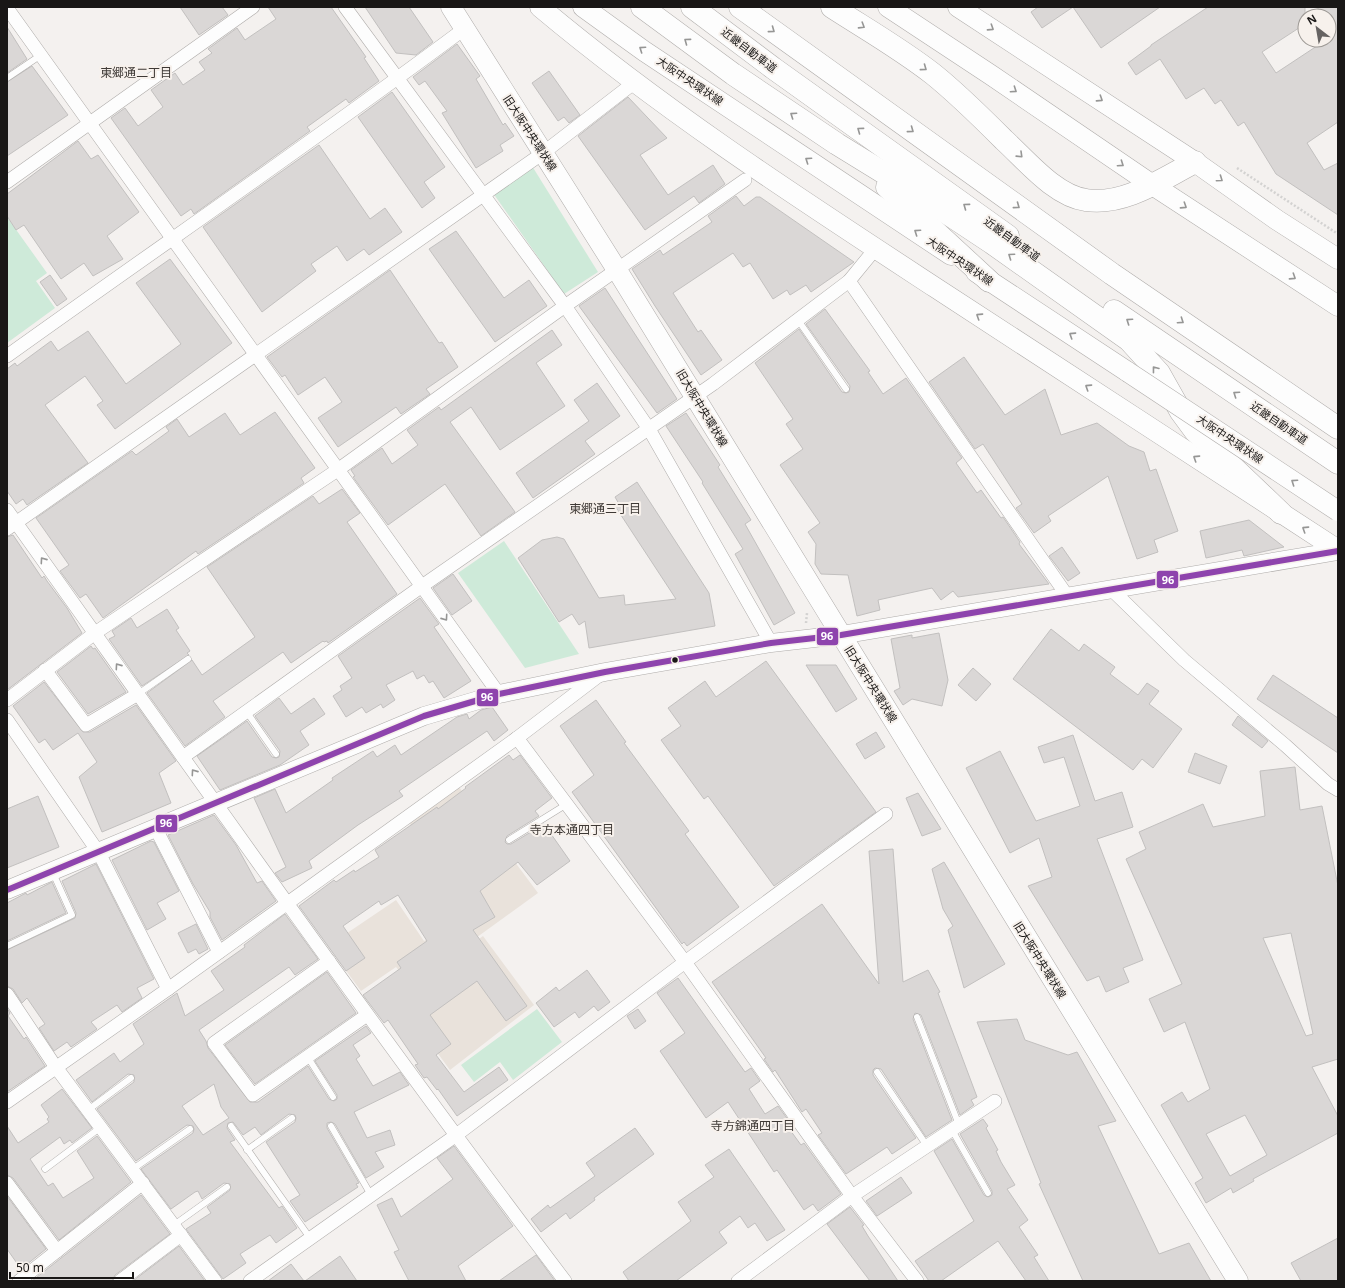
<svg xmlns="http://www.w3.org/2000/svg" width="1345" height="1288" font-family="'Noto Sans','Noto Sans JP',sans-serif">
<rect width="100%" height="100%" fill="#f4f1ef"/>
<g fill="#e9e2db">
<polygon points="459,787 538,893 411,985 396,967 361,991 328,946 396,900 424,941 464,915 409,822"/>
<polygon points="483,936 534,1005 450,1070 397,998"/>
</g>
<g fill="#ceead9">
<polygon points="532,166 598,272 564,294 493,193"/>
<polygon points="7,217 47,273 36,281 55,308 7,343"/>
<polygon points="504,541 579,654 525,668 458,573"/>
<polygon points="537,1009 562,1042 513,1080 500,1062 474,1082 461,1065"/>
</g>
<g fill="#dad7d6" stroke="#c2c0bf" fill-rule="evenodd">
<polygon points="180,7 222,7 228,15 199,35"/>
<polygon points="268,7 331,7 366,57 364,58 379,81 349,103 346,99 307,127 310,131 194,214 191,209 181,216 111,118 125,108 138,126 163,107 151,90 175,73 183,85 205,70 199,62 212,53 208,49 237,28 245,40 276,19"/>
<polygon points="365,7 409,7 433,42 416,55 396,53"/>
<polygon points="1038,7 1073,7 1042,28 1031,12"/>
<polygon points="1073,7 1160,7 1101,48"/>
<polygon points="1208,7 1305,7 1305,24 1262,52 1276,73 1326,40 1329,40 1335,34 1329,25 1329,16 1323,16 1317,7 1338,7 1338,122 1307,143 1324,170 1338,163 1338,215 1276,174 1244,122 1238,126 1221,100 1215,104 1204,88 1186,99 1160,59 1136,75 1128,63 1151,46 1151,45"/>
<polygon points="7,27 27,59 7,73"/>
<polygon points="457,44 480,76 476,79 503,125 505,123 514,136 500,145 503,151 476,168 442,113 447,111 425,81 419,85 413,77"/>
<polygon points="32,66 68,115 7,156 7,82"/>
<polygon points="549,71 580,115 569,123 564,117 558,121 532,83"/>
<polygon points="392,92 445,167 424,182 435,198 422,208 358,117"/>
<polygon points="628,97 667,138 640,155 668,195 713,165 725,184 699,203 694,196 645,230 578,136"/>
<polygon points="78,141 91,159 98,155 139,212 107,236 123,259 93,276 84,263 61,279 24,225 16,230 7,216 7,194"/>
<polygon points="319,145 370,219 385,208 402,232 369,255 364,249 347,261 337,246 311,264 316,271 262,312 203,227"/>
<polygon points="736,196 744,206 756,197 760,197 854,262 811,292 806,285 790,295 787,290 773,299 750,263 743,267 733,253 673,293 698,332 701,330 722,360 701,375 655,306 632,269 660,250 663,255 712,222 708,216"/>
<polygon points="456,231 504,298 529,280 547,306 495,342 429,249"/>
<polygon points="170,259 232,343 115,429 97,405 103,401 85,376 45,405 88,463 27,505 23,499 16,504 7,491 7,369 15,363 17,366 51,341 58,351 88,331 126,384 181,344 136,283"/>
<polygon points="390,270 439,343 442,342 458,367 426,389 430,394 401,414 396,407 338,447 318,418 342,402 325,377 298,395 285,375 282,377 267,357"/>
<polygon points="50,275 67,299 57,306 40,282"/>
<polygon points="605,288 677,399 657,413 579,306"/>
<polygon points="825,309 870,371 868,372 883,394 906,378 962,458 956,463 977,493 981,490 1001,518 1003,517 1020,542 1019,544 1049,584 958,597 953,591 941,600 932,588 878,600 880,610 857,616 848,575 821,574 815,564 816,544 808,532 820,523 780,465 803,449 786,424 793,419 755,363 799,329 842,392 846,393 849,392 850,386 806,324"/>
<polygon points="552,330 562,345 536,363 565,406 500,450 471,407 450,422 515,512 481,536 445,484 388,525 353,477 355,476 351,470 382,448 392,464 418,445 407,430 439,407 441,410"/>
<polygon points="964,357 1005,415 1045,389 1061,435 1097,423 1129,446 1144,452 1150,471 1156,469 1178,531 1154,540 1158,552 1137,559 1108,476 1048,516 1051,521 1034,533 1016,508 1022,504 983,444 975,449 929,382"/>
<polygon points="597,383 620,416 585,441 595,454 533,498 516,473 589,421 574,400"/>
<polygon points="275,412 315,468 301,478 304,483 198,554 196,551 103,618 86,594 80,598 60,571 69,565 36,518 132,451 136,455 169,431 166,427 177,419 189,437 225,413 240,435"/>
<polygon points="686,413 720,465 718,467 751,520 745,524 795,613 774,625 735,554 743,549 702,483 703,482 666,426"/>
<polygon points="637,482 709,593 715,626 589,648 585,621 579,625 572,614 559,622 518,558 542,540 557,537 564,539 599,598 624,595 625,605 676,599 615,506 619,504 615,497"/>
<polygon points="342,489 360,513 347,522 397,594 328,643 327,641 324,642 323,641 291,663 283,652 213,701 225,717 185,746 147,693 192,660 202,675 255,637 207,567 313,496 319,504"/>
<polygon points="1249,520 1284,547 1244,556 1242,550 1206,558 1200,531"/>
<polygon points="13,535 42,578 44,576 47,581 67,608 82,633 7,690 7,537"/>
<polygon points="1062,547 1080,573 1068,581 1049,556"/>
<polygon points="453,574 472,601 452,615 433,588"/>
<polygon points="420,598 439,624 434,627 471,681 444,698 433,681 429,683 424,675 417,679 413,671 386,685 395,700 383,708 381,704 366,713 362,707 346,717 333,696 342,690 340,686 352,678 338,656"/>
<polygon points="167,609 179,628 176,630 190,651 187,653 189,655 142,686 109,639 115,636 112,631 131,618 137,628"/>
<polygon points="1051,629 1079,651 1084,644 1115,667 1110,674 1138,695 1147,683 1159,691 1149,704 1182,729 1153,768 1142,759 1133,770 1013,679"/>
<polygon points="939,633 948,680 942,706 912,699 903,705 894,691 900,688 891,639 912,635 912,638"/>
<polygon points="91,646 93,649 95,648 126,692 88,714 57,672"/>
<polygon points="766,661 876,812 774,886 708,796 704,799 661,740 681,726 668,708 705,681 716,697"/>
<polygon points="806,665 836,665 857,699 836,712"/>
<polygon points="973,668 991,684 976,701 958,685"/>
<polygon points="1273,675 1338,718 1338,753 1257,699"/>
<polygon points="44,682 83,732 90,732 136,705 176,761 159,773 171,803 102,832 79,777 97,762 78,733 53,750 45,739 39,743 13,706"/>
<polygon points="279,698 291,714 314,698 325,714 300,731 309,745 280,765 220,790 197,756 247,721 272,757 276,758 279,757 280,751 255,716"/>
<polygon points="596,700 626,742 624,743 689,831 685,834 739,907 687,946 684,942 682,944 572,792 594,775 560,726"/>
<polygon points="492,707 508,730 494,741 487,731 399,791 403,796 358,825 309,861 312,868 282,882 275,873 286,867 254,798 275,789 286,813 333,780 332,778 373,751 377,757 395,745 401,755 457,717 467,714 469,719 481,710"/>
<polygon points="1238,716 1268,741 1262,748 1232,725"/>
<polygon points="876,732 885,747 865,759 856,744"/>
<polygon points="1073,735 1095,801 1122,792 1133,827 1097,839 1143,960 1123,968 1129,982 1106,992 1099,976 1087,981 1028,886 1052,877 1039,838 1010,853 966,768 1000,751 1036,821 1080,806 1064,757 1044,763 1038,747"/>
<polygon points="1195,753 1227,766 1220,784 1188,772"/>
<polygon points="509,755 513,760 520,755 552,798 535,811 539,816 507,836 505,842 507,844 511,844 544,824 570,861 537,885 518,862 480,891 495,917 473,930 527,1006 506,1021 477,981 430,1015 451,1044 436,1055 464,1092 499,1067 508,1080 457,1116 438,1089 437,1090 427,1077 424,1078 415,1065 418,1064 388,1020 384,1023 363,995 401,968 397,962 427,941 398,895 381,905 379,901 343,926 365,958 346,971 299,906 334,880 336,882 354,870 355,872 379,857 375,850 437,807 438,809 466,788 465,787"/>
<path d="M 1295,767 L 1300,810 L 1322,806 L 1338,886 L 1338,1059 L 1312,1067 L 1338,1116 L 1338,1133 L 1253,1179 L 1254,1181 L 1233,1193 L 1231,1188 L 1206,1203 L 1195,1183 L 1203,1178 L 1161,1105 L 1182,1092 L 1188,1102 L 1210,1089 L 1185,1022 L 1164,1032 L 1149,999 L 1182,984 L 1126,859 L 1146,849 L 1139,832 L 1203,804 L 1213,827 L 1265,816 L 1260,771 ZM 1291,933 L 1313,1034 L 1306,1036 L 1263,938 ZM 1245,1115 L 1267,1155 L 1230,1176 L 1206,1134 Z"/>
<polygon points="918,793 941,829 922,836 906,798"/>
<polygon points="38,796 59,847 7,868 7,809"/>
<polygon points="214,815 236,845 257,883 262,881 276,901 222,940 210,917 210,912 193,884 168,835"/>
<polygon points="151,841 154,842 179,891 157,903 166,919 147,930 112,860"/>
<polygon points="893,849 903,982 928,970 940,992 938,993 977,1097 971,1100 974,1105 960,1115 921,1015 915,1013 913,1019 952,1120 926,1137 881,1069 875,1068 873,1070 873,1075 916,1138 892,1154 887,1147 846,1174 818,1135 822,1133 806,1109 802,1112 775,1070 773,1072 764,1059 766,1058 712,982 822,904 879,984 869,851"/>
<polygon points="944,862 1005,964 964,988 948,930 953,926 943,909 932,869"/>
<polygon points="96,864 154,979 137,988 142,998 122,1012 117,1005 91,1022 97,1029 71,1047 67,1042 54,1051 39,1028 45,1024 27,998 22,1003 13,989 7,986 7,950 75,918 76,913 62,881"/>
<polygon points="52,882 66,913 7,941 7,903 26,893 27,895"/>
<path d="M 285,914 L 318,959 L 295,975 L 289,967 L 199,1030 L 206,1041 L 208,1048 L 250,1102 L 258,1102 L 308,1066 L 329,1099 L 334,1101 L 337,1099 L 337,1095 L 315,1061 L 366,1026 L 371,1033 L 353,1045 L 360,1056 L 356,1059 L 373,1086 L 400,1072 L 409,1085 L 354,1112 L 367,1138 L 390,1130 L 395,1145 L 375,1152 L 384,1167 L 366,1178 L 335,1124 L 331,1122 L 327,1123 L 327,1128 L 359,1183 L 356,1184 L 358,1187 L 305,1222 L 290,1201 L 300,1195 L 266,1142 L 295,1122 L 296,1118 L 295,1115 L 289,1114 L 261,1135 L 255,1127 L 243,1135 L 233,1122 L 228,1123 L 227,1128 L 235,1140 L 230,1142 L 279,1208 L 282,1206 L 297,1228 L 276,1243 L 270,1235 L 240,1254 L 246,1263 L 223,1279 L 186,1229 L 211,1213 L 207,1207 L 230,1190 L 230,1184 L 224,1183 L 202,1199 L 198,1191 L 195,1192 L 171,1209 L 141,1169 L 193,1133 L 194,1129 L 193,1126 L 187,1125 L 136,1161 L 97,1109 L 134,1082 L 134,1075 L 128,1074 L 92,1102 L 76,1080 L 114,1053 L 120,1062 L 144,1044 L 133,1024 L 177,993 L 185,1016 L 224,990 L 211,971 L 245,947 L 244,945 ZM 214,1084 L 221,1107 L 229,1118 L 203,1135 L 182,1106 Z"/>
<polygon points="196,924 208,949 199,954 196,949 188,953 178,933"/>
<polygon points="587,970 610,1002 598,1011 594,1006 579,1018 575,1012 554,1027 536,1003 556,987 559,991"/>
<polygon points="327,972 356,1013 255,1084 225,1045"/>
<polygon points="678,978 745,1072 751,1068 760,1081 749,1089 765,1114 778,1106 789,1121 785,1123 801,1145 804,1143 841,1194 818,1211 813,1204 804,1210 777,1170 774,1172 728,1102 706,1118 660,1051 685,1033 657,993"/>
<polygon points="7,1008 10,1013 8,1016 24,1039 26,1037 45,1066 7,1092"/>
<polygon points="638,1009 646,1021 635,1029 627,1016"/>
<polygon points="1017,1019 1025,1040 1068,1055 1077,1052 1116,1121 1098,1126 1159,1254 1189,1243 1211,1281 1083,1281 1039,1184 1041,1183 977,1022"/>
<polygon points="62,1089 92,1128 72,1143 70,1140 64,1144 60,1137 30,1159 48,1186 53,1183 63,1198 94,1178 77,1151 97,1136 131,1182 59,1240 13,1178 7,1175 7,1126 18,1143 49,1122 47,1119 49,1117 41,1105"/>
<polygon points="983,1119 988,1126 986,1128 998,1150 996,1151 1001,1162 1015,1185 1007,1189 1028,1220 1019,1227 1038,1255 1034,1257 1049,1281 1026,1281 998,1241 941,1281 929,1281 915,1261 974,1221 934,1151 952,1139 984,1195 988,1197 992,1195 992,1191 960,1134"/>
<polygon points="635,1128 654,1154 594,1198 595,1200 570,1219 566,1213 541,1232 531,1219 548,1205 550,1208 595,1176 586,1163"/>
<polygon points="454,1146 513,1226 458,1266 466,1281 409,1281 394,1252 399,1250 377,1205 392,1198 401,1217 453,1179 437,1158"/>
<polygon points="729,1149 785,1230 767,1241 755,1223 748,1228 740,1216 719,1232 727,1243 676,1281 629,1281 623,1272 691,1221 678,1202 714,1177 705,1165"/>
<polygon points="901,1177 912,1193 877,1216 866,1201"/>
<polygon points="141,1195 170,1234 115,1275 112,1281 32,1281"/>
<polygon points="7,1196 46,1249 21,1269 7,1249"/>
<polygon points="850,1207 864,1225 862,1226 868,1236 898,1281 870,1281 827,1224"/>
<polygon points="1338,1238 1338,1281 1301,1281 1291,1263"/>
<polygon points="179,1246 205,1281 133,1281"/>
<polygon points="536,1255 555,1281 499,1281"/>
<polygon points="340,1256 357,1281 305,1281"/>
<polygon points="291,1264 304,1281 268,1281"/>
</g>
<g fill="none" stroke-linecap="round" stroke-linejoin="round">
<g stroke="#afacaa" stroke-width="7">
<g id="service">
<polyline points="7,78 41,55"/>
<polyline points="798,320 846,389"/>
<polyline points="138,694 188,659"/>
<polyline points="246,711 276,754"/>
<polyline points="509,840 567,804"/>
<polyline points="7,946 72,915 53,873"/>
<polyline points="917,1017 959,1125"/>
<polyline points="307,1056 333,1097"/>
<polyline points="877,1072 927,1146"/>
<polyline points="88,1110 131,1078"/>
<polyline points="231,1126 310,1238"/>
<polyline points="331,1126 371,1195"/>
<polyline points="952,1130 988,1193"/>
<polyline points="247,1150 292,1118"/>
<polyline points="45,1169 101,1127"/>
<polyline points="133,1169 190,1129"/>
<polyline points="174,1225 227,1187"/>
</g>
</g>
<g stroke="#afacaa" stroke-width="14">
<g id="minor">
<polyline points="345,7 565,306 649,429 771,643"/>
<polyline points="7,8 499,694"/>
<polyline points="7,182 253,7"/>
<polyline points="849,281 1068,597"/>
<path d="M 7,356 C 159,247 314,141 464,29"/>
<path d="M 7,510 C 191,768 373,1028 565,1281"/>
<polyline points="7,529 543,153 635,82"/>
<polyline points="1111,589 1184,660 1285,745 1328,784 1338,790"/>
<polyline points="45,670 86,725 138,694"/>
<polyline points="7,700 95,633 339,469 565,306 745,180"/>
<polyline points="7,720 99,853 168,989"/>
<polyline points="517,738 685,962 852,1196 917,1281"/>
<polyline points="183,757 422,586 713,384 849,281 876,248"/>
<polyline points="156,829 219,952"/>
<polyline points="329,961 214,1043 253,1095 367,1015"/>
<polyline points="7,994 55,1066 215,1281"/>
<polyline points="7,1102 168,989 517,738 601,674"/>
<polyline points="7,1183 57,1251"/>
<polyline points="19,1281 143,1183"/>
<polyline points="120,1281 181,1235"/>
<polyline points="250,1281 455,1136 685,962 886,814"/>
<polyline points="738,1281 852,1196 995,1101"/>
</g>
</g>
<g stroke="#afacaa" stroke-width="19">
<polyline id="secondary" points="7,890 424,716 499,694 605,672 771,643 841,635 1338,551"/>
</g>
<g stroke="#afacaa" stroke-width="21">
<g id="primary">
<polyline points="451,7 617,270 1238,1281"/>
<path d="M 540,7 C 664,111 800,199 936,288 C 1070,375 1204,463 1338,550"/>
<polyline points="583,7 644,51 951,255"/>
<polyline points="888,7 991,75 1151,184 1338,306"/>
<polyline points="958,7 1195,162 1277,220 1338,259"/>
<polyline points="976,272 1128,372"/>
</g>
</g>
<g stroke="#afacaa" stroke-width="23">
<g id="motorway">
<polyline points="642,7 733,74 837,144 915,192 992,243 1129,340 1159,373 1181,412 1195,431 1281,513"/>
<polyline points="692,7 773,68 1008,236"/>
<polyline points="740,7 1112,274 1338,428"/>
<path d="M 832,7 C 866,29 901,49 933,74 C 958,94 981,117 1004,140 C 1026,160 1055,196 1086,200 C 1124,206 1162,179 1195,162"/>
<polyline points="887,187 989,281"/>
<polyline points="1114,311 1338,463"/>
</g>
</g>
<g stroke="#d3d2d1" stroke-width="2.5" stroke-dasharray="2 2" stroke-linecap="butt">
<polyline points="1237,168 1338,234"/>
<polyline points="806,623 807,613"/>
</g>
<use href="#service" stroke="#fdfdfd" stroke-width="6"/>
<use href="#minor" stroke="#fdfdfd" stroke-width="13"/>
<use href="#secondary" stroke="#fdfdfd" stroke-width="18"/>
<use href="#primary" stroke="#fdfdfd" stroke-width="20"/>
<use href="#motorway" stroke="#fdfdfd" stroke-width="22"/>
<g stroke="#afacaa" stroke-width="21" stroke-linecap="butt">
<polyline id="primary-bridge" points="1128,372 1338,511"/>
</g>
<use href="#primary-bridge" stroke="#fdfdfd" stroke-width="20"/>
<g stroke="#f7f1ec" stroke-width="9">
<polyline id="bus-1" points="7,890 424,716 499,694 605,672 771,643 841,635 1338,551"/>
</g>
<use href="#bus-1" stroke="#8e44ad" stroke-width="6"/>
</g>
<defs><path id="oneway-chevron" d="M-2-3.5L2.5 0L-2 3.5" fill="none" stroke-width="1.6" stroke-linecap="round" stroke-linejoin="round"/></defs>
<g stroke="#969695">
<use href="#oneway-chevron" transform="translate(862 26) rotate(32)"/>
<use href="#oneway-chevron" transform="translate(991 28) rotate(33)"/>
<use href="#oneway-chevron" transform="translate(772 30) rotate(36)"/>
<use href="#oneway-chevron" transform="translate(687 41) rotate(-144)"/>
<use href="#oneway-chevron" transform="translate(642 49) rotate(-146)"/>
<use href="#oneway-chevron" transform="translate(924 68) rotate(36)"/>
<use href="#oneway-chevron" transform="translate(1014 90) rotate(34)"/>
<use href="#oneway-chevron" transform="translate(1100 99) rotate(33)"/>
<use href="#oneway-chevron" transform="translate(793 115) rotate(-146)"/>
<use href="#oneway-chevron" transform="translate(860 130) rotate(-144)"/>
<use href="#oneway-chevron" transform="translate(911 130) rotate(36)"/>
<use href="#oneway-chevron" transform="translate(1020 155) rotate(44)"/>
<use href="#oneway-chevron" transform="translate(808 160) rotate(-146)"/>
<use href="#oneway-chevron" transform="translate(1121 164) rotate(34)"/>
<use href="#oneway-chevron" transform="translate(1220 179) rotate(35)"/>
<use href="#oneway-chevron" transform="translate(966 206) rotate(-144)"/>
<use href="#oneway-chevron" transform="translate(1017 206) rotate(36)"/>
<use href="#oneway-chevron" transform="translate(1184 206) rotate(33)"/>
<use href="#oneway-chevron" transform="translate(917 232) rotate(-146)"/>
<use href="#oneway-chevron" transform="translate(1011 256) rotate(-145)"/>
<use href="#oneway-chevron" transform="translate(1293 277) rotate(33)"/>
<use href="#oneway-chevron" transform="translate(979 316) rotate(-147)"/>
<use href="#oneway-chevron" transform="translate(1129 321) rotate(-146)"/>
<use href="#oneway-chevron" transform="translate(1181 321) rotate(34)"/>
<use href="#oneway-chevron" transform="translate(1072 335) rotate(-147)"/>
<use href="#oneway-chevron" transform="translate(1155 369) rotate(-128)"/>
<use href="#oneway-chevron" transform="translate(1088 387) rotate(-147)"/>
<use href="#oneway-chevron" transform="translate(1236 394) rotate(-146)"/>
<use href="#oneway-chevron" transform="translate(1196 458) rotate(-147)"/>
<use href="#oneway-chevron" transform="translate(1294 482) rotate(-146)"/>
<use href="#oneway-chevron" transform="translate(1305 529) rotate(-147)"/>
<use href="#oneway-chevron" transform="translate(43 560) rotate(-125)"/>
<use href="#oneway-chevron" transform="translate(445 618) rotate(55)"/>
<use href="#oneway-chevron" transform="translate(118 666) rotate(-125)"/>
<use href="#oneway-chevron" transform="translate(194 772) rotate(-125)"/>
</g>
<circle fill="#191716" stroke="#f7f1ec" stroke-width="1.5" cx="675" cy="660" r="3.5"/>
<g text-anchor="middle" stroke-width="4" stroke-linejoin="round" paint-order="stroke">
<g font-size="11" fill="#191716" stroke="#f7f1ec">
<text transform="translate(749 50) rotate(37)" y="4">近畿自動車道</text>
<text transform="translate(690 81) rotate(34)" y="4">大阪中央環状線</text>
<text transform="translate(530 133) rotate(57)" y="4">旧大阪中央環状線</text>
<text transform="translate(1012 239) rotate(36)" y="4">近畿自動車道</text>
<text transform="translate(960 261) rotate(34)" y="4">大阪中央環状線</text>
<text transform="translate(702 408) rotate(59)" y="4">旧大阪中央環状線</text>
<text transform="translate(1279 423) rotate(34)" y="4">近畿自動車道</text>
<text transform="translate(1230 439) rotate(34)" y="4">大阪中央環状線</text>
<text transform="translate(871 684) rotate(58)" y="4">旧大阪中央環状線</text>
<text transform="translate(1040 960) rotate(58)" y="4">旧大阪中央環状線</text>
</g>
<g font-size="12" fill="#3e3935" stroke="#f7f1ec">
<text x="136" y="77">東郷通二丁目</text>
<text x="605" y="513">東郷通三丁目</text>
<text x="572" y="834">寺方本通四丁目</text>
<text x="753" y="1130">寺方錦通四丁目</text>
</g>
</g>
<g stroke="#f7f1ec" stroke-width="1.5">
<rect x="1156" y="570" width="23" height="19" rx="4" fill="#8e44ad"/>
<rect x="816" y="627" width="23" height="19" rx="4" fill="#8e44ad"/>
<rect x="476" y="688" width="23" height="19" rx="4" fill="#8e44ad"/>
<rect x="155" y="814" width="23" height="19" rx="4" fill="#8e44ad"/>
</g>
<g font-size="11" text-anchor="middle" font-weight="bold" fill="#fff">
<text x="1168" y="584">96</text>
<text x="827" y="640">96</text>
<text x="487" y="701">96</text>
<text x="166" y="827">96</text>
</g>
<rect width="1345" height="1288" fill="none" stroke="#191716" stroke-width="16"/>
<g transform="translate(1317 28) rotate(329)"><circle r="19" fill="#f7f1ec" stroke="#9e9a96"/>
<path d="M0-3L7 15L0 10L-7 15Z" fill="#666362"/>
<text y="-6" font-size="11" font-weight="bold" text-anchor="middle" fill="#191716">N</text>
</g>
<path d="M10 1272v6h123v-6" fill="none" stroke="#191716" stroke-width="2"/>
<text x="16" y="1272" font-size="12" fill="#191716" stroke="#f7f1ec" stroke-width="3" paint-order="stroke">50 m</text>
</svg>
